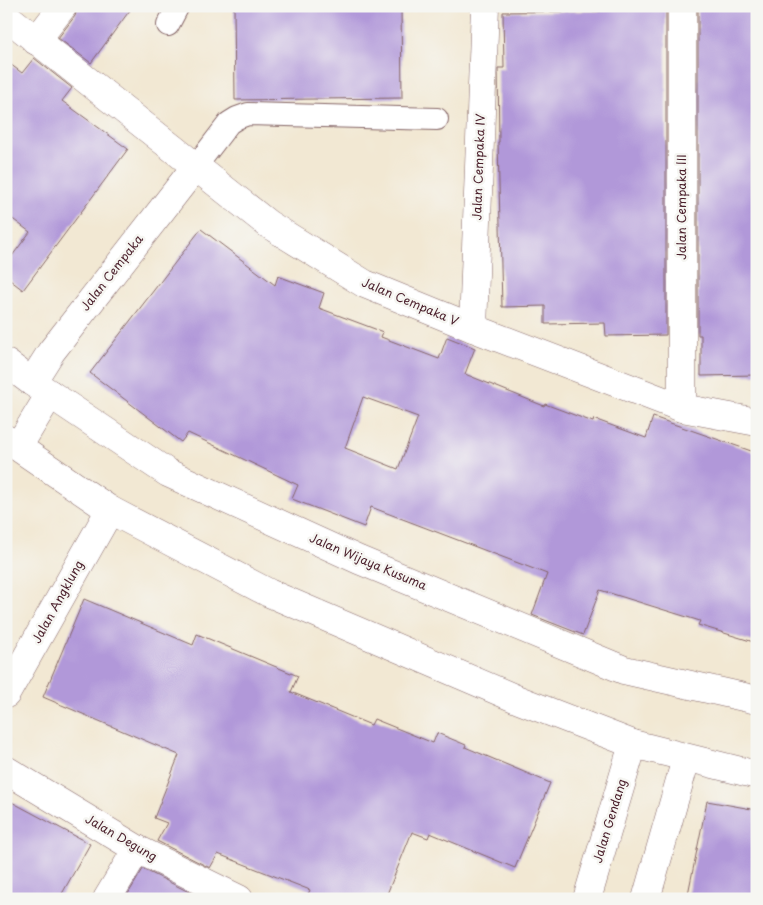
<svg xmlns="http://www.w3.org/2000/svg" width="763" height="905" font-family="'Playpen Sans',sans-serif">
<rect width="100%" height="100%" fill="#f6f6f2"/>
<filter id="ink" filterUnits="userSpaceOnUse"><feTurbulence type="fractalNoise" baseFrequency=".02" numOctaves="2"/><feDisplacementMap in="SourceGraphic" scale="10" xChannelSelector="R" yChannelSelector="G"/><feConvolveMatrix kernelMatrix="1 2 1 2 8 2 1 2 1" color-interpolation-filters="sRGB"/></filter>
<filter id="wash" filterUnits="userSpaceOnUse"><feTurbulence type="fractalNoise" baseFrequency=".0096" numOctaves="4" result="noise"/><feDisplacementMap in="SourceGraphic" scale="20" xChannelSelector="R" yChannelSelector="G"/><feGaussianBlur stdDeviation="1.12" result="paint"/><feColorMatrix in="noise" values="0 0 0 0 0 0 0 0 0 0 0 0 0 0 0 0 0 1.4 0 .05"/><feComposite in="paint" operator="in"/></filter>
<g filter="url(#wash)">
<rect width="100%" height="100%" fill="#f2e8d3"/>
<g id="blocks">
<g fill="#b198d9" fill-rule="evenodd">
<polygon points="78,6 133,6 91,63 58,38 75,16"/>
<polygon points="234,6 401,6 402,98 235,100"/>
<polygon points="600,6 666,6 666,335 606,336 605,323 545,324 545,306 502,307 498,142 499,142 498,68 504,68 503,12 601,11"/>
<polygon points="698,6 757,6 757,375 701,376 701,335 698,335"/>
<polygon points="34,58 72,88 62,101 128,149 23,290 6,277 6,264 30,232 6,214 6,61 22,73"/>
<path d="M 201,229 L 275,285 L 278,276 L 324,293 L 319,308 L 383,332 L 381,337 L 439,359 L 447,337 L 475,348 L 465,374 L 544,406 L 545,404 L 593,422 L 594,419 L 646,438 L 653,417 L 757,453 L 757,643 L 698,625 L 700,621 L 600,590 L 583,635 L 532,615 L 547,574 L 371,507 L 364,527 L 292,499 L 298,485 L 188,433 L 181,442 L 90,373 ZM 363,397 L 418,417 L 398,469 L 345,448 Z"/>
<polygon points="84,599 193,645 197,634 298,676 291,692 371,725 374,719 433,743 437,733 466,745 465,747 550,783 515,868 430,833 428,838 412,832 385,899 306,899 310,890 218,854 210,868 157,841 167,823 154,818 179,755 43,697"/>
<polygon points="6,799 90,844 59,899 6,899"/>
<polygon points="707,801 757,810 757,899 687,899"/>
<polygon points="143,869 195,895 193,899 125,899"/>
</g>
</g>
</g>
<g filter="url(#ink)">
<use href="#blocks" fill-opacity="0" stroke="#856566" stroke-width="1"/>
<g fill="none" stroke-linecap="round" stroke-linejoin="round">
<g stroke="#856566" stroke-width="24">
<g id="lane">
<polyline points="168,25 178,6"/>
<polyline points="196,166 229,123 237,118 248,114 437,119"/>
</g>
</g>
<g stroke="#856566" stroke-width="29">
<g id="street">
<polyline points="682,6 682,408"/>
<polyline points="6,16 268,224 365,284 473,328 682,408 757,422"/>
<polyline points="36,41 63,6"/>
<polyline points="473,328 485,6"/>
<polyline points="6,363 32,382 168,473 359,560 624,670 757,700"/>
<polyline points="32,382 51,352 196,166"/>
<polyline points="6,439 110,510 269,593 519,700 633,744 757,775"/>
<polyline points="18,447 50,394"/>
<polyline points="6,694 110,510"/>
<polyline points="6,770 137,849 239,899"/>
<polyline points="107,899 137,849"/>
<polyline points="587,899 633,744"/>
<polyline points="646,899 686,759"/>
</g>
</g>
<use href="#lane" stroke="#fff" stroke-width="22"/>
<use href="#street" stroke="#fff" stroke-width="28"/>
</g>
</g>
<g text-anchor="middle" stroke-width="5" stroke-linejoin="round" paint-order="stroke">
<g font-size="12" fill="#4a1f2b" stroke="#f6f6f2">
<text transform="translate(479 167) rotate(-88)" y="4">Jalan Cempaka IV</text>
<text transform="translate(682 207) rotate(-90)" y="4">Jalan Cempaka III</text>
<text transform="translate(112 273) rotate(-52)" y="4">Jalan Cempaka</text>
<text transform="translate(410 302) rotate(23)" y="4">Jalan Cempaka V</text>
<text transform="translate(368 562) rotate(23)" y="4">Jalan Wijaya Kusuma</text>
<text transform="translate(58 602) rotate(-61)" y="4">Jalan Angklung</text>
<text transform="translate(610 821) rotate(-73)" y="4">Jalan Gendang</text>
<text transform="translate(121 838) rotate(30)" y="4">Jalan Degung</text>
</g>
</g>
<rect width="763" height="905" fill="none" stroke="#f6f6f2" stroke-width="25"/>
</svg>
